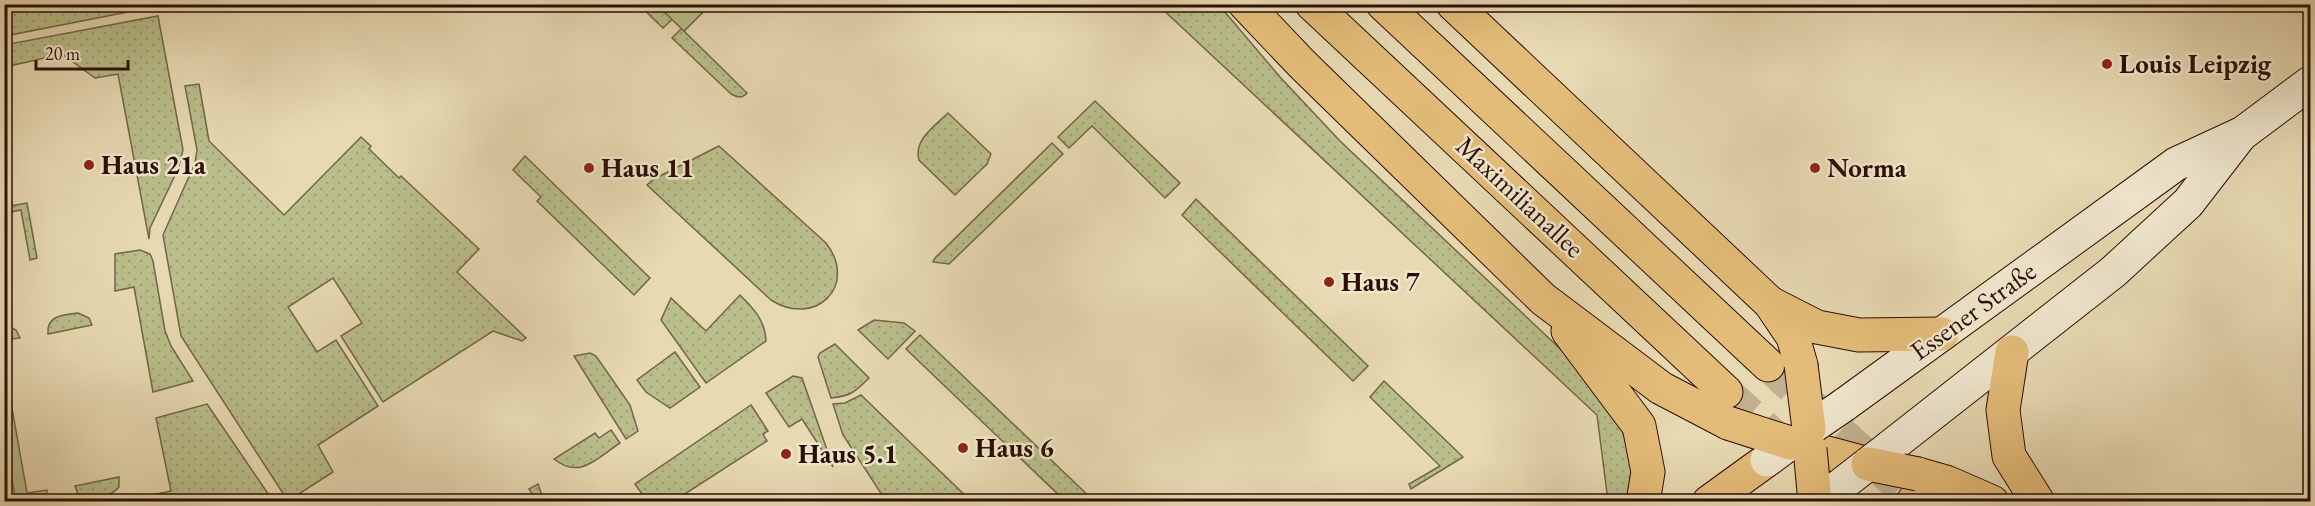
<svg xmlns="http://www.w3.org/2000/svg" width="2315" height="506" font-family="'EB Garamond',serif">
<defs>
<pattern id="grass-dots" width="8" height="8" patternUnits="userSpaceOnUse" patternTransform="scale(1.5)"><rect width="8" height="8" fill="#b9be8a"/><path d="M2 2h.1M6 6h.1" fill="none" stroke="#9fa275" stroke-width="1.8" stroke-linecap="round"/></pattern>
</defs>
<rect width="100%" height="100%" fill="#e7d9b2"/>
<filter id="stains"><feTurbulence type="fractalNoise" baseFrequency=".00333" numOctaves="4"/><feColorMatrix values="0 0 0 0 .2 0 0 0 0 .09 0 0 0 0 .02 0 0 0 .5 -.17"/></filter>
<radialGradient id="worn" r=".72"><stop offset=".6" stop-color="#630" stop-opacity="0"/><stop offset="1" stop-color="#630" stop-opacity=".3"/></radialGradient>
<g fill="url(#grass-dots)" stroke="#726647" stroke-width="1.5">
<polygon points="5,4 151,4 151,5 148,8 5,36"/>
<polygon points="639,5 657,5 670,16 687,5 663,28"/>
<path d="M 705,5 L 710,5 L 684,31 L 747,93 C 742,99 737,97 731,94 L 672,38 Z"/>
<polygon points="1158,5 1219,5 1280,77 1340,141 1608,394 1634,451 1631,501 1608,501 1597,415"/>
<polygon points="158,16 183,150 178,169 150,228 149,239 118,74 95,78 62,54 5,67 4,45"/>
<polygon points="199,84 209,141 284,215 361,137 371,146 369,149 399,178 401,176 479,249 457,272 526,338 522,341 493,331 383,402 341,336 362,323 333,278 288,307 317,352 336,340 378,406 318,445 333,472 288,501 181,336 163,235 195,163 197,150 185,86"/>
<polygon points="1095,101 1180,183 1165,198 1092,126 1069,148 1058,137"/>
<path d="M 948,113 L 991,154 L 987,164 L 955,195 L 919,160 C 913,140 935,126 948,113 Z"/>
<polygon points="1052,143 1063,154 949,264 933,262 935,258"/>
<path d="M 719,146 L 826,243 C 859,286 815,328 771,300 L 647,185 L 654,179 Z"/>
<polygon points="525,156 650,278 634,295 537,201 541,197 513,170"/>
<polygon points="1196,199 1368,366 1353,381 1182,215"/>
<polygon points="27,203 37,258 30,260 21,210 5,213 5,207"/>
<polygon points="140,250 150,254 153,261 165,331 171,346 193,381 153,392 134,287 115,291 115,254"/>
<path d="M 740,295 C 754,309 765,320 766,341 L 706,383 L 661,320 L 671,298 L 706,331 Z"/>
<path d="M 78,313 L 89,318 L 92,325 L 48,334 C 46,315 64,315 78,313 Z"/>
<polygon points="874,320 904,323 915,331 888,359 858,330"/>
<polygon points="920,335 1094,501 1065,501 906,349"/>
<path d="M 835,344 L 869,378 C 855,392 851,396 831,398 L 818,357 L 820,353 Z"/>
<polygon points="675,352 700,387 670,408 646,392 637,380"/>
<polygon points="590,353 596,356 630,405 638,431 626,439 574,356"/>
<polygon points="793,376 802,378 833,467 802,419 789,427 766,393"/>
<polygon points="1384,381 1463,457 1411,489 1409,484 1440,466 1370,397"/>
<polygon points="861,395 971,501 886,501 843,435 833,404 845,403"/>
<polygon points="207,404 273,501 152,501 151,495 171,491 156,418"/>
<polygon points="751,405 768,431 763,434 767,441 674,501 647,501 635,484"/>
<path d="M 611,430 L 620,443 C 597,458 580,480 554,459 L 595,433 L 599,438 Z"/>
<path d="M 119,477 L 119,487 C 110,498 90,501 78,494 L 75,486 Z"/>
<polygon points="538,484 544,501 530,501 535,498 529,489"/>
</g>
<g fill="#b9be8a" stroke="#726647" stroke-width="1.5">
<polygon points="657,5 710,5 684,31"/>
<polygon points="7,325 16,330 20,338 5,340 5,326"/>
<polygon points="5,369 27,493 47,490 47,496 44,501 17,501 15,497 5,438"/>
</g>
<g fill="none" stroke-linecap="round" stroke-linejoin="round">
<g stroke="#c1b08f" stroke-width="33" stroke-dasharray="33 16" stroke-linecap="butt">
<polyline points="1768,365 1914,500"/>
<polyline points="1726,392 1782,443"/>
</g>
<g stroke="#2b0e04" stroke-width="35">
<g id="secondary">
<polyline points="1844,405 2176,164 2243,133 2310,83"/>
<polyline points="1890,447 2113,272 2188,203 2239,137"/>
</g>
</g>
<g stroke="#2b0e04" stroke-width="35">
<polyline id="primary" points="1709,502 1767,460"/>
</g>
<g stroke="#2b0e04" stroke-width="35">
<g id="trunk">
<polyline points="1245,4 1302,64 1543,299 1661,388 1728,423"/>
<polyline points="1312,4 1726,392"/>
<polyline points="1383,4 1768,365"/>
<polyline points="1453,4 1770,303 1793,337 1801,365"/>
<polyline points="1772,304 1817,327 1859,335 1942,334"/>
<polyline points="1568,331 1639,426 1648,472 1643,502"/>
<polyline points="2012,352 2003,410 2009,456 2038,502"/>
<polyline points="1790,443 1868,464"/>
<polyline points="1918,474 1946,482 1992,502"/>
<polyline points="1914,500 1916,502"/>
</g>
</g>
<use href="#secondary" stroke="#efe6cd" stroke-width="33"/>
<use href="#primary" stroke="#e4bc79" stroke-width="33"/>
<use href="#trunk" stroke="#e4bc79" stroke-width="33"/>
<g stroke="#2b0e04" stroke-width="35" stroke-linecap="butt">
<g id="secondary-bridge">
<polyline points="1809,429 1844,405"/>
<polyline points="1767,460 1790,443"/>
<polyline points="1819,502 1890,447"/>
</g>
</g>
<g stroke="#2b0e04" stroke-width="35" stroke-linecap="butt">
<g id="trunk-bridge">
<polyline points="1801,365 1809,429"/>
<polyline points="1728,423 1790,443"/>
<polyline points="1810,449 1815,502"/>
<polyline points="1868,464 1918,474"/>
</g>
</g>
<use href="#secondary-bridge" stroke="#efe6cd" stroke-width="33"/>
<use href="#trunk-bridge" stroke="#e4bc79" stroke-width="33"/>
</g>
<g fill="#8f2418" stroke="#efe6cd" stroke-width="2">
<circle cx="2107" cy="64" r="6"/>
<circle cx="89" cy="165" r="6"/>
<circle cx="589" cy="168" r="6"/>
<circle cx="1815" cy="168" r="6"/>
<circle cx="1329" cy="282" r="6"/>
<circle cx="963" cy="448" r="6"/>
<circle cx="786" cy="454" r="6"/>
</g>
<g text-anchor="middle" stroke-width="5" stroke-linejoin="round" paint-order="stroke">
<g font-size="27" font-weight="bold" fill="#2b0e04" stroke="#efe6cd" text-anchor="start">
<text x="2119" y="73">Louis Leipzig</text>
<text x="101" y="174">Haus 21a</text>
<text x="601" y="177">Haus 11</text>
<text x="1827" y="177">Norma</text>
<text x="1341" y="291">Haus 7</text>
<text x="975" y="457">Haus 6</text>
<text x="798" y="463">Haus 5.1</text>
</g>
<g font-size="27" fill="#2b0e04" stroke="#efe6cd">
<text transform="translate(1520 197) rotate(43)" y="9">Maximilianallee</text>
<text transform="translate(1973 311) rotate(-36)" y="9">Essener Straße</text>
</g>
</g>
<rect width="2315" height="506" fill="none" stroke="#e7d9b2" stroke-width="24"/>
<rect x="6" y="6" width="2303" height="494" fill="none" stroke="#2b0e04" stroke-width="3"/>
<rect x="12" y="12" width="2291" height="482" fill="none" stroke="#2b0e04" stroke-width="1.5"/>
<path d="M36 60v9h92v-9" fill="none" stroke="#2b0e04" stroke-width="3"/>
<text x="45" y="60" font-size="18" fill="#2b0e04" stroke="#efe6cd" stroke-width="4.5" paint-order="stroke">20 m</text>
<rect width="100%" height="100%" filter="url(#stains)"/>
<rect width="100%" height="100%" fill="url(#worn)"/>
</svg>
